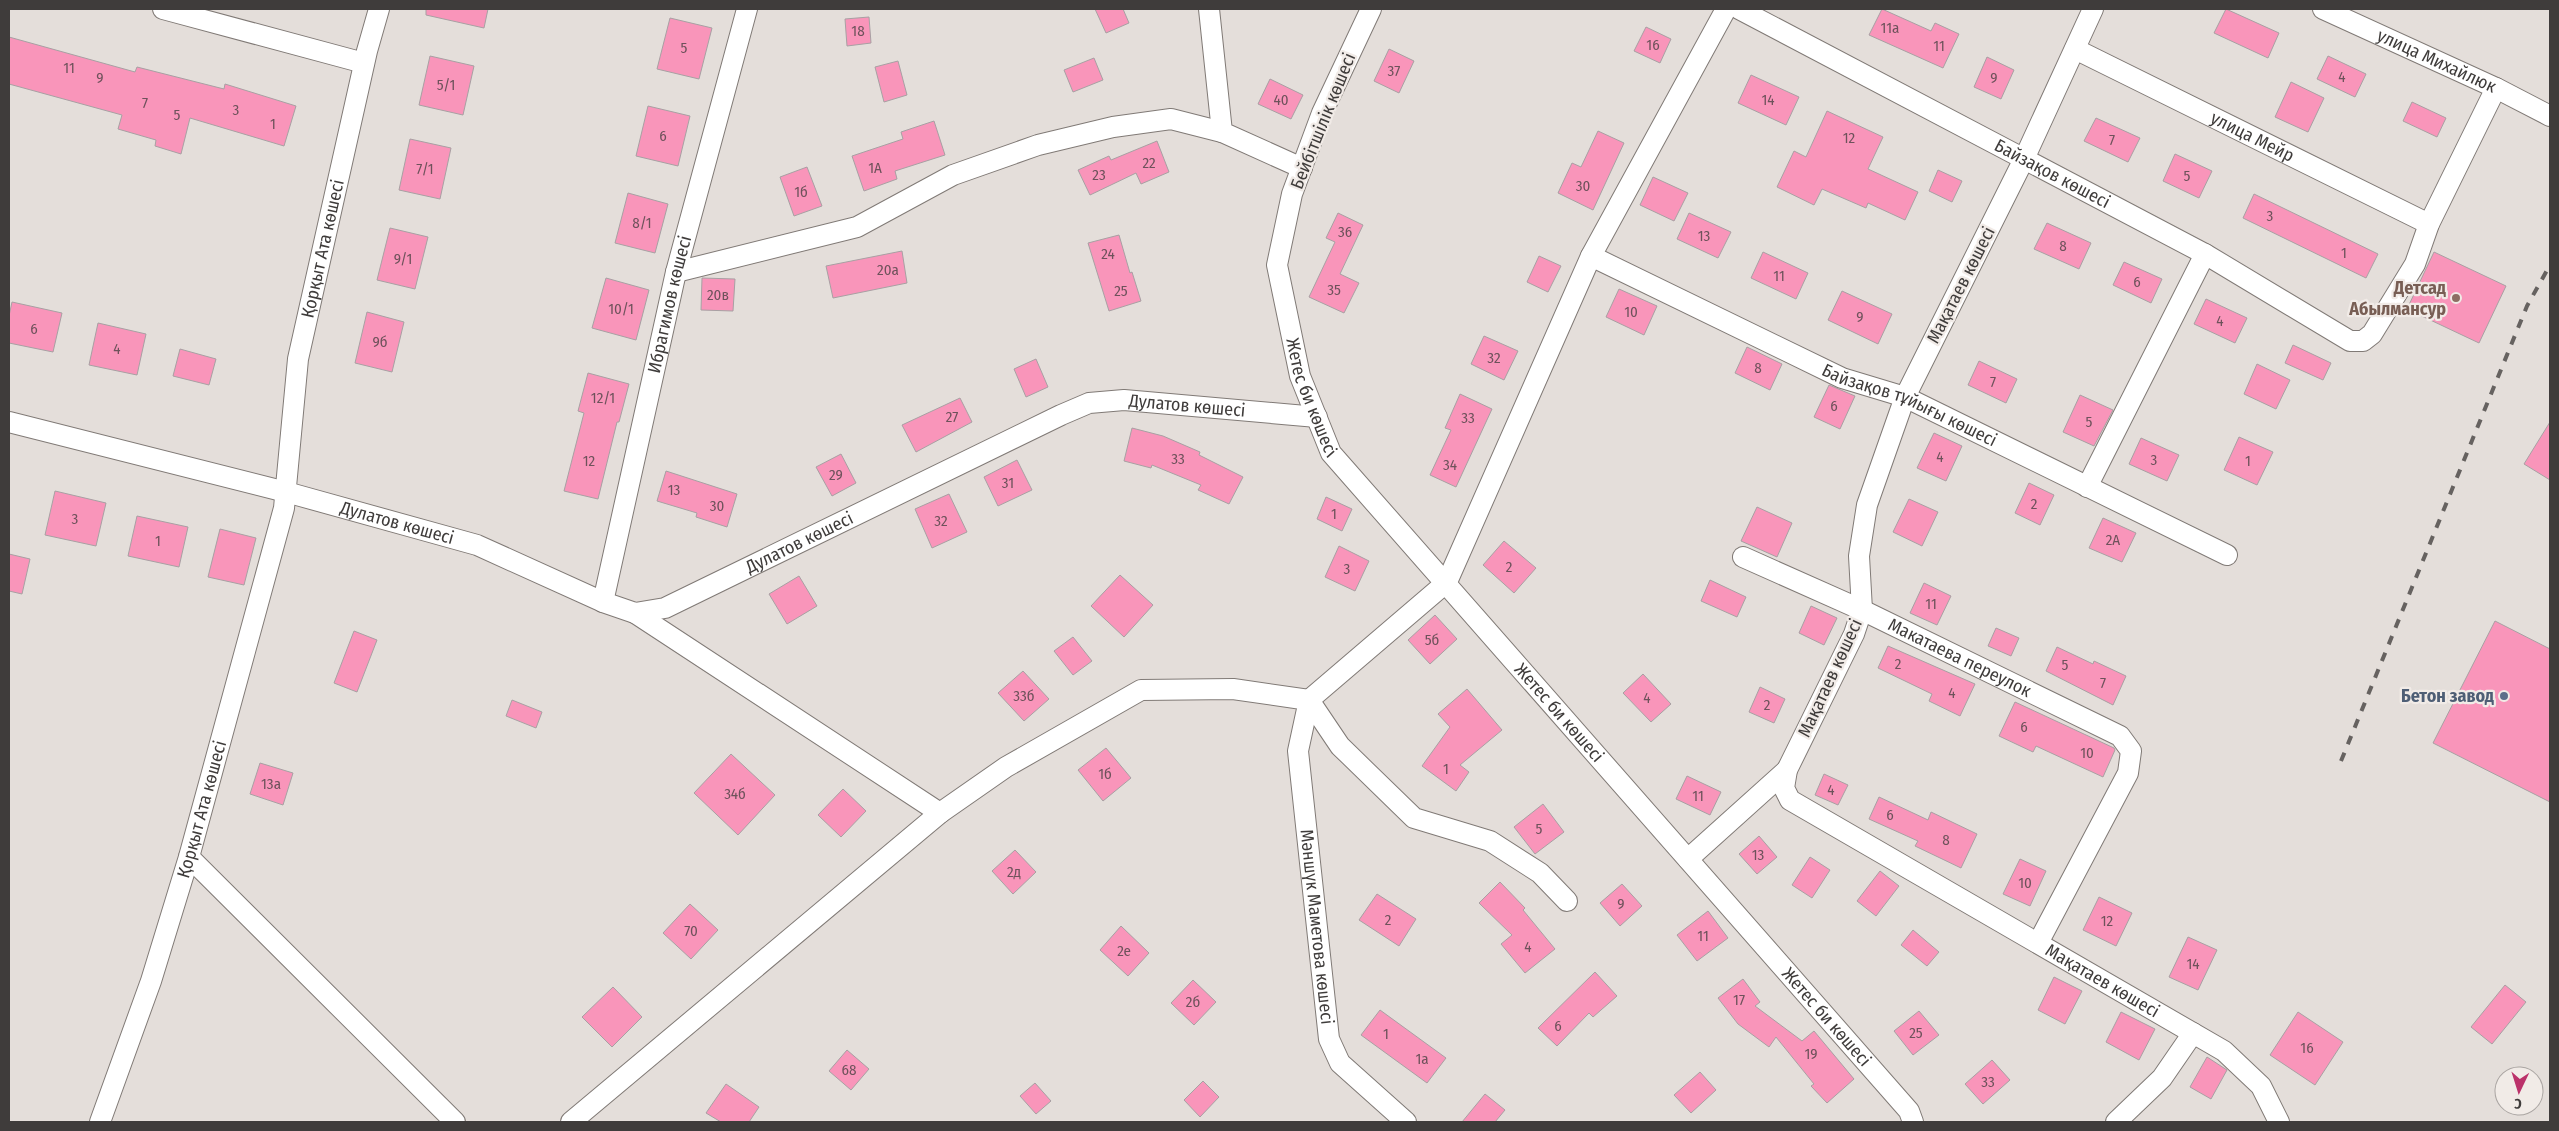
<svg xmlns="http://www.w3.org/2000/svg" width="2559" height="1131" font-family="'Fira Sans Condensed',sans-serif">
<rect width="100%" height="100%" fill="#e4deda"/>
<g fill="#f995ba" stroke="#a8a0a3">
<polygon points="426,9 488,9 484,28 426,15"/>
<polygon points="1095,9 1123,9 1129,23 1106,33"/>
<polygon points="1882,9 1931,31 1935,23 1959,34 1943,68 1869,35"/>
<polygon points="2226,9 2279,33 2268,58 2214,33"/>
<polygon points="869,17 871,43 847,46 845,19"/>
<polygon points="670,18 712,28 699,79 657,69"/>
<polygon points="1646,27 1671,39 1660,63 1634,51"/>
<polygon points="9,37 135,72 137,67 224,89 225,84 296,106 284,146 190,118 181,154 155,146 156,140 118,129 122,115 9,84"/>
<polygon points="1389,49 1414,61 1399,93 1374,81"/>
<polygon points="430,56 474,66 463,115 419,105"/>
<polygon points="2328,56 2366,74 2355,97 2317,79"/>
<polygon points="1987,57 2014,70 2001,99 1974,87"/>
<polygon points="1094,58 1103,80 1073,92 1064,70"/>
<polygon points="898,61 907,95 884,102 875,67"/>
<polygon points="1751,75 1799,97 1786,125 1738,103"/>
<polygon points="1270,79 1303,95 1291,119 1258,104"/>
<polygon points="2291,82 2324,98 2308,132 2275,117"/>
<polygon points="2412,102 2446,118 2437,137 2403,121"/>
<polygon points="648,106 690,116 678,166 636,156"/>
<polygon points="1827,111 1883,137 1868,169 1918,192 1905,220 1868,203 1866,208 1822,189 1814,205 1777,187 1794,151 1806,157"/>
<polygon points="2096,118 2140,138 2128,162 2084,141"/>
<polygon points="934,121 945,155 895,171 897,179 864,191 852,156 903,139 901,132"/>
<polygon points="1598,131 1624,143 1593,210 1558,193 1572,163 1581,167"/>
<polygon points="410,139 451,148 440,199 399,190"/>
<polygon points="1157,141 1169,172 1141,184 1136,173 1090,195 1078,170 1109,156 1111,160"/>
<polygon points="2175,154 2212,171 2199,198 2163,181"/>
<polygon points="807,167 822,206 794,216 780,177"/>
<polygon points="1938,170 1962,181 1952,202 1929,191"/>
<polygon points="1653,177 1688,193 1674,221 1640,205"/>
<polygon points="628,193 668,204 655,253 615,243"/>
<polygon points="2254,194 2378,254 2366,278 2243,218"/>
<polygon points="1338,213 1363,225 1340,274 1359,283 1344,313 1309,297 1335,242 1326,238"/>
<polygon points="1689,213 1731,232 1718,258 1677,239"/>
<polygon points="2047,223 2091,243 2079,269 2034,249"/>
<polygon points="390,228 428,237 415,289 377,280"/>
<polygon points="1119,235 1130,273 1132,272 1141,301 1109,311 1088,243"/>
<polygon points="902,251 907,283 833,298 826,266"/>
<polygon points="1763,252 1808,273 1796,299 1751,278"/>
<polygon points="2434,252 2506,286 2479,343 2407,309"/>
<polygon points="1539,256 1561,266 1548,292 1527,282"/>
<polygon points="2124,262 2162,279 2151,303 2113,285"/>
<polygon points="606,278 649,290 636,340 592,328"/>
<polygon points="702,278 735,279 733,311 701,310"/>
<polygon points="1619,289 1657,306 1644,335 1606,317"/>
<polygon points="1842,291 1892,314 1878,344 1828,320"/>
<polygon points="2206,299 2247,318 2235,343 2194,324"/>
<polygon points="12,302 62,313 53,352 9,343 9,316"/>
<polygon points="367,312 404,322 392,372 355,363"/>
<polygon points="98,323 146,334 137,375 89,365"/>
<polygon points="1484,336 1518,351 1504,380 1471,364"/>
<polygon points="2293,345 2331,363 2323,380 2285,363"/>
<polygon points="1747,347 1782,364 1770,390 1735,373"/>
<polygon points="180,349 216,359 209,385 173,376"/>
<polygon points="1036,359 1048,387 1026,397 1014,369"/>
<polygon points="1979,361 2017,379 2006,403 1968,385"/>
<polygon points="2257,364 2290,380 2276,409 2244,394"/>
<polygon points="588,373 629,384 619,422 617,422 598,499 564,491 584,413 578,411"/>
<polygon points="1829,385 1855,396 1840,429 1814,417"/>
<polygon points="1460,394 1492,409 1456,487 1430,475 1451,430 1445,428"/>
<polygon points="2080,395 2113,410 2094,446 2063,432"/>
<polygon points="960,398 972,422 916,452 902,425"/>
<polygon points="2550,422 2550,480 2524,464"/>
<polygon points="1132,428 1163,436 1200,452 1199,455 1243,477 1229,504 1198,490 1201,485 1152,465 1151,468 1124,461"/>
<polygon points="1934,433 1962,446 1946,481 1917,468"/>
<polygon points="2239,437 2273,452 2257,485 2224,470"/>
<polygon points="2141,438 2179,455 2167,481 2129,464"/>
<polygon points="841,454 856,483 832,496 816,467"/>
<polygon points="1017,460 1032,490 998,506 984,477"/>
<polygon points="666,471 737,494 727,527 696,517 697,513 657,501"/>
<polygon points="2029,483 2054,495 2040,525 2015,513"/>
<polygon points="55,491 106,503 96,546 45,535"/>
<polygon points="949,494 967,532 932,548 915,509"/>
<polygon points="1326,497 1352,509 1342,531 1317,519"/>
<polygon points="1909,499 1938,512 1922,546 1893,532"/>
<polygon points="1757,507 1792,523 1777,557 1741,541"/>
<polygon points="137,516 188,527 179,567 128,556"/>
<polygon points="2103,518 2136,533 2122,562 2089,548"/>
<polygon points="220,529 256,538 244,585 208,577"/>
<polygon points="1504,541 1536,568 1514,593 1483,565"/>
<polygon points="1339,546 1369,561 1355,591 1325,577"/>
<polygon points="9,554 30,559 22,594 9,591"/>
<polygon points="1120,575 1153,605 1124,637 1091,606"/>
<polygon points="799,576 817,606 787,624 769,594"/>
<polygon points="1710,580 1746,597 1737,617 1701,601"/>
<polygon points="1924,583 1951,596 1937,625 1910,613"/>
<polygon points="1811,606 1837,618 1824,645 1799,633"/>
<polygon points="1435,615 1457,639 1430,664 1408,640"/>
<polygon points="2495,621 2550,649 2550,802 2433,743"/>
<polygon points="1996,628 2019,638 2011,656 1988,646"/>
<polygon points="354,631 377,640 357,692 334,683"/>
<polygon points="1073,637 1092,661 1073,675 1054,651"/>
<polygon points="1888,646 1975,684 1960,716 1929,701 1932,694 1878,668"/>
<polygon points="2057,647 2093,664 2094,661 2126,676 2113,705 2046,671"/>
<polygon points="1023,671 1049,699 1024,721 998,693"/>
<polygon points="1643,674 1671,704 1651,722 1623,693"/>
<polygon points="1760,687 1785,699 1774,723 1749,712"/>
<polygon points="1467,689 1502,730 1460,765 1469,772 1456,791 1422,766 1450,727 1438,714"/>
<polygon points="512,700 542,712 536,728 506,716"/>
<polygon points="2015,702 2114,748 2115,750 2103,777 2036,746 2033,752 1999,736"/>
<polygon points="1106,748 1131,778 1103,801 1078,770"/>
<polygon points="731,754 775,795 738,835 694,793"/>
<polygon points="260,763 293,773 283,805 250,794"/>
<polygon points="1824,774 1848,785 1838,805 1815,795"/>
<polygon points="1687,776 1721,792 1710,815 1676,799"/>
<polygon points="843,789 866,811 841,837 818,815"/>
<polygon points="1879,797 1928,820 1931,812 1977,834 1961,868 1915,846 1918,841 1869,819"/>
<polygon points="1543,804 1564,832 1535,854 1514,827"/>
<polygon points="1759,836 1777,857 1757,874 1739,854"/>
<polygon points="1015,850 1036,872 1013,894 992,871"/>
<polygon points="1810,857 1830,870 1812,898 1792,885"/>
<polygon points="2020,859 2046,871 2030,906 2003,894"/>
<polygon points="1880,871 1899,886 1876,916 1857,901"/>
<polygon points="1500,882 1525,908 1523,910 1555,949 1525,973 1501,944 1512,935 1479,903"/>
<polygon points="1622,884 1642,906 1620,926 1600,903"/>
<polygon points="1377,894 1416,919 1399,946 1359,920"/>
<polygon points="2099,897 2132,913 2116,946 2083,930"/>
<polygon points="690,904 718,930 691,959 663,933"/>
<polygon points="1708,911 1728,938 1697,961 1677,935"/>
<polygon points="1121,926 1149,953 1128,976 1100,950"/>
<polygon points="1913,930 1939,952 1927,966 1901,945"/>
<polygon points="2188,937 2217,950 2198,990 2169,977"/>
<polygon points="1595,972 1617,996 1593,1017 1589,1013 1557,1046 1538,1028"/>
<polygon points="2054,977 2082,991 2065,1024 2038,1010"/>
<polygon points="1743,979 1760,1002 1755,1006 1802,1041 1814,1031 1854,1079 1827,1103 1811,1086 1814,1084 1776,1037 1769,1047 1738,1024 1718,998"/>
<polygon points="1193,980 1216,1002 1194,1025 1171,1003"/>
<polygon points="2505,985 2526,1002 2492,1044 2471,1027"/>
<polygon points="613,987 642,1017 612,1047 582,1017"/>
<polygon points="1380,1010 1446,1058 1427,1083 1361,1035"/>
<polygon points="1919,1011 1939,1035 1913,1055 1894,1031"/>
<polygon points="2121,1012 2155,1029 2139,1060 2106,1042"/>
<polygon points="2298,1012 2343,1042 2315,1085 2270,1055"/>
<polygon points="847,1050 869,1069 851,1090 829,1071"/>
<polygon points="2207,1057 2227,1070 2211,1099 2190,1087"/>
<polygon points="1992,1060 2010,1080 1983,1104 1965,1084"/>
<polygon points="1700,1072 1716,1090 1691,1113 1674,1095"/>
<polygon points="1203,1081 1219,1097 1200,1117 1184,1100"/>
<polygon points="1035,1083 1051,1101 1036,1114 1020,1096"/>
<polygon points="726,1084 759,1107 749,1122 721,1122 706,1113"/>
<polygon points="1485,1094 1505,1110 1495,1122 1462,1122"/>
</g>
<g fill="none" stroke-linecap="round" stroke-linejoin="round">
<g stroke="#807a76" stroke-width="22">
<g id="street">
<polyline points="163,9 364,63"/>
<polyline points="1209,9 1222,132 1302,168"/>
<path id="s1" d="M 1371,9 L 1322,113 L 1292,194 L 1277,265 L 1300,376 L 1331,453 L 1909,1111 L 1913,1122"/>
<path id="s2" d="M 1739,9 L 2205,254 L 2350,341 L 2363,341 L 2372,334 L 2415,264 L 2429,224 L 2496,88"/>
<path id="s3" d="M 2093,9 L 2024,159 L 1905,397 L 1867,505 L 1859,556 L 1862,610 L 1854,634 L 1787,770 L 1784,788 L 1790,800 L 2224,1051 L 2261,1086 L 2279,1122"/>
<path id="s4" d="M 2323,9 L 2496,88 L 2550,116"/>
<path id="s5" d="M 2075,49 L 2429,224"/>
<path id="s6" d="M 1591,256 L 1842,378 L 1905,397 L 2227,555"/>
<polyline points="676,272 857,227 953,175 1038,145 1113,127 1171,119 1222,132"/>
<path id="s7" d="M 9,422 L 286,492 L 477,545 L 603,602 L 635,613 L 665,608 L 1061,415 L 1089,403 L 1124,400 L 1317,417"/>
<polyline points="2087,487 2205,254"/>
<path id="s8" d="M 1743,557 L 1862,610 L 2120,736 L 2131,751 L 2128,773 L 2038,943"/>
<path id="s9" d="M 603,602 L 676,272 L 747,9"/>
<polyline points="635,613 940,813 1006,767 1141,690 1233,689 1309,700"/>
<polyline points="1309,700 1447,582 1591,256 1726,9"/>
<path id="s10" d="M 1309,700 L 1298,751 L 1329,1039 L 1340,1063 L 1406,1122"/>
<polyline points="1309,700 1340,746 1414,818 1490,841 1540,873 1567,901"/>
<polyline points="189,857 455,1122"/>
<polyline points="1688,859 1787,770"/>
<path id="s11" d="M 100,1122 L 151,981 L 189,857 L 284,508 L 298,359 L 367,51 L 379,9"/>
<polyline points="571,1122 940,813"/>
<polyline points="2116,1122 2162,1078 2193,1033"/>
</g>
</g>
<use href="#street" stroke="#fff" stroke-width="20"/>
<polyline stroke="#666260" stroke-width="4" stroke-dasharray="9 9" stroke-linecap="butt" points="2341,761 2527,306 2550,265"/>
</g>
<circle fill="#8d6e63" stroke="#f1ebe7" stroke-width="2" cx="2456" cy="298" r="5"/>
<circle fill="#5c6f8a" stroke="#f1ebe7" stroke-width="2" cx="2504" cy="696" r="5"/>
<g text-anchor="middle" stroke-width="4.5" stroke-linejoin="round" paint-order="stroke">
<g font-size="15" fill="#6e525b">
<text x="1890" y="33">11а</text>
<text x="858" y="36">18</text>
<text x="1653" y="50">16</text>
<text x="1939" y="51">11</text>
<text x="684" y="53">5</text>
<text x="69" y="73">11</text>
<text x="1394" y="76">37</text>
<text x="2342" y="82">4</text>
<text x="100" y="83">9</text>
<text x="1994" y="83">9</text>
<text x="446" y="90">5/1</text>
<text x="1281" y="105">40</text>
<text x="1768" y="105">14</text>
<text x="145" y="108">7</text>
<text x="236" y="115">3</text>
<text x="177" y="120">5</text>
<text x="273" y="129">1</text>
<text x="663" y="141">6</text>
<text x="1849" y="143">12</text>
<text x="2112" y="145">7</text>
<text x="1149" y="168">22</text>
<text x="875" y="173">1А</text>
<text x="425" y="174">7/1</text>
<text x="1099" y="180">23</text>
<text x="2187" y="181">5</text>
<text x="1583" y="191">30</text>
<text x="801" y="197">1б</text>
<text x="2270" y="221">3</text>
<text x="642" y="228">8/1</text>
<text x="1345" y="237">36</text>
<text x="1704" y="241">13</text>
<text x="2063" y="251">8</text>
<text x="2344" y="258">1</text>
<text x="1108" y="259">24</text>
<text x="403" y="264">9/1</text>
<text x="888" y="275">20а</text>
<text x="1779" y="281">11</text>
<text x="2137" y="287">6</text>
<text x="1334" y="295">35</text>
<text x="1121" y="296">25</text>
<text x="718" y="300">20в</text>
<text x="621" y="314">10/1</text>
<text x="1631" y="317">10</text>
<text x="1860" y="322">9</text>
<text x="2220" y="326">4</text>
<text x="34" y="334">6</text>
<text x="380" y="347">9б</text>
<text x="117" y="354">4</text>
<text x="1494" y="363">32</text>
<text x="1758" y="373">8</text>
<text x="1993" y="387">7</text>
<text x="603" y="403">12/1</text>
<text x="1834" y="411">6</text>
<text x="952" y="422">27</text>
<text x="1468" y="423">33</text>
<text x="2089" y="427">5</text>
<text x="1940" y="462">4</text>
<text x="1178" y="464">33</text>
<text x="2154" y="465">3</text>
<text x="589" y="466">12</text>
<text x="2248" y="466">1</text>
<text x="1450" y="470">34</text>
<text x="836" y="480">29</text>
<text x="1008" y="488">31</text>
<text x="674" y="495">13</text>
<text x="2034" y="509">2</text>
<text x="717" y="511">30</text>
<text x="1334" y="519">1</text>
<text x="75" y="524">3</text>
<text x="941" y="526">32</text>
<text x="2113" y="545">2А</text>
<text x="158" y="546">1</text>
<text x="1509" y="572">2</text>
<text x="1347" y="574">3</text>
<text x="1931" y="609">11</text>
<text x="1432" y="645">5б</text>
<text x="1898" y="669">2</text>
<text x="2065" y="670">5</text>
<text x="2103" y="688">7</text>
<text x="1952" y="698">4</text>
<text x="1024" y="701">33б</text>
<text x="1647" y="703">4</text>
<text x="1767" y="710">2</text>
<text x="2024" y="732">6</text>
<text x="2087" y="758">10</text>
<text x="1446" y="774">1</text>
<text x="1105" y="779">1б</text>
<text x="271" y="789">13а</text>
<text x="1831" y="795">4</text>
<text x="735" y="799">34б</text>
<text x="1698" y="801">11</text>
<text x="1890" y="820">6</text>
<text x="1539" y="834">5</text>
<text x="1946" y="845">8</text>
<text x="1758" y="860">13</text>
<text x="1014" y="877">2д</text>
<text x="2025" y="888">10</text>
<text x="1621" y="909">9</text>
<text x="1388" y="925">2</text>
<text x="2107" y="926">12</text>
<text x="691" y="936">70</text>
<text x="1703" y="941">11</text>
<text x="1528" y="952">4</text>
<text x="1124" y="956">2е</text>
<text x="2193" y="969">14</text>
<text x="1739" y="1005">17</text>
<text x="1193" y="1007">2б</text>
<text x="1558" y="1031">6</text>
<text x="1916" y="1038">25</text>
<text x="1386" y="1039">1</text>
<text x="2307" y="1053">16</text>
<text x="1811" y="1059">19</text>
<text x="1422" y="1064">1а</text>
<text x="849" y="1075">68</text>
<text x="1988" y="1087">33</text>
</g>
<g font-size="18" fill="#3f3c3b" stroke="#f1ebe7">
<text dy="6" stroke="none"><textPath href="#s4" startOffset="125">улица Михайлюк</textPath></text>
<text transform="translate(1323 121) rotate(-68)" y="6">Бейбітшілік көшесі</text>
<text dy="6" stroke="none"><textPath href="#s5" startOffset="198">улица Мейр</textPath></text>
<text dy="6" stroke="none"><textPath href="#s2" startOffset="354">Байзақов көшесі</textPath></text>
<text dy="6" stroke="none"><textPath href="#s11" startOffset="904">Қорқыт Ата көшесі</textPath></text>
<text transform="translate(1961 285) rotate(-63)" y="6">Мақатаев көшесі</text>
<text dy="6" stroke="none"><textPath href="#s9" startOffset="305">Ибрагимов көшесі</textPath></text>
<text dy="6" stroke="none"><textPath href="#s1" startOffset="411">Жетес би көшесі</textPath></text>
<text dy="6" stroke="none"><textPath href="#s6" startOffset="352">Байзақов тұйығы көшесі</textPath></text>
<text dy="6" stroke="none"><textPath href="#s7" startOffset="1256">Дулатов көшесі</textPath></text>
<text dy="6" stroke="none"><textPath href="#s7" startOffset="401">Дулатов көшесі</textPath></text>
<text dy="6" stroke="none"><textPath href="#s7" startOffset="836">Дулатов көшесі</textPath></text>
<text dy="6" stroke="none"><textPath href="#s8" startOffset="239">Макатаева переулок</textPath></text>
<text transform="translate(1830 678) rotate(-65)" y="6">Мақатаев көшесі</text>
<text dy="6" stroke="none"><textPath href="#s1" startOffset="816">Жетес би көшесі</textPath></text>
<text dy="6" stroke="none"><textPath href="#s11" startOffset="329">Қорқыт Ата көшесі</textPath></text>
<text dy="6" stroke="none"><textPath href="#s10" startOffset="229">Мәншүк Маметова көшесі</textPath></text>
<text dy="6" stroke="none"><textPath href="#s3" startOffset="1221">Мақатаев көшесі</textPath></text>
<text dy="6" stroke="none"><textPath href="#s1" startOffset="1221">Жетес би көшесі</textPath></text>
</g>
<g font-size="18" font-weight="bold" fill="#785e54" stroke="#f1ebe7" text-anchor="end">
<text x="2446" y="294">Детсад<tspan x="2446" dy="21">Абылмансур</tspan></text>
</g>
<g font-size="18" font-weight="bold" fill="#4e5e75" stroke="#f1ebe7" text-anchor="end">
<text x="2494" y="702">Бетон завод</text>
</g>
</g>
<rect width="2559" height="1131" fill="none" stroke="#3f3c3b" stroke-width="20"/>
<g transform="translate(2519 1091) rotate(184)"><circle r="24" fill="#f1ebe7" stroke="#aaa5a2"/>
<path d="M0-4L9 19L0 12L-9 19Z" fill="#bb316a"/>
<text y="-8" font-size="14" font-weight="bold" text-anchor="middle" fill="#3f3c3b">С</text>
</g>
</svg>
